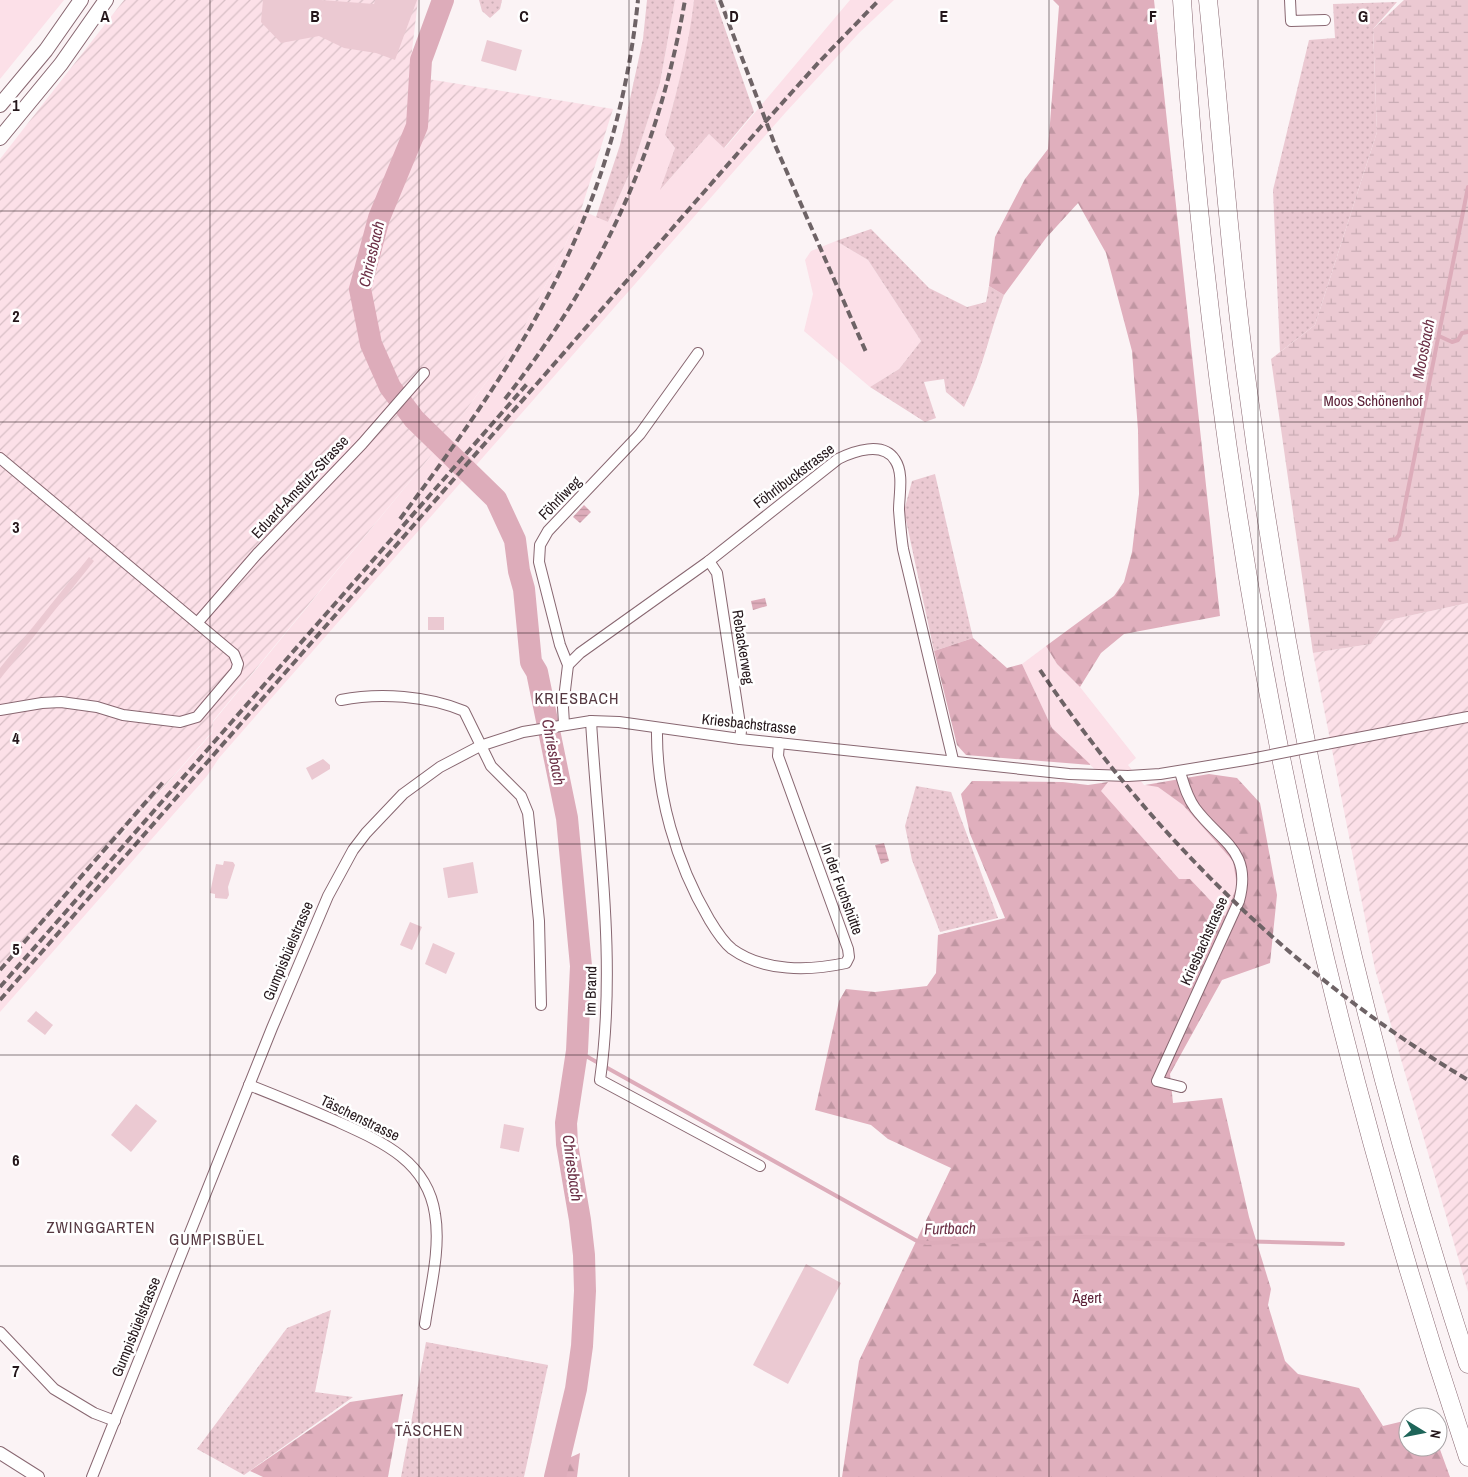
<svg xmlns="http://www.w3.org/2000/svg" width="1468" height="1477" font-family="'Archivo Narrow',sans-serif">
<defs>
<pattern id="industrial-furrows" width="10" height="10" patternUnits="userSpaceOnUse" patternTransform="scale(1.25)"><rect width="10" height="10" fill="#fce0e8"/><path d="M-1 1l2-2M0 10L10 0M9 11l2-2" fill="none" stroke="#d8bfc6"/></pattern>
<pattern id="grass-dots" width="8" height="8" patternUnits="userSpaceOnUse" patternTransform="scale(1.25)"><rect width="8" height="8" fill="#ebc9d2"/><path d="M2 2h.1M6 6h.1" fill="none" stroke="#c9acb4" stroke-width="1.8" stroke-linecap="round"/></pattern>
<pattern id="forest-firs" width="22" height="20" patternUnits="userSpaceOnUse" patternTransform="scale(1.25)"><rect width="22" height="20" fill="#e0afbd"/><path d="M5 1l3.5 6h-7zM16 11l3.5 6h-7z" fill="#c096a2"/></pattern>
<pattern id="wetland-marsh" width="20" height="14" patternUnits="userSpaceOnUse" patternTransform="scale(1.25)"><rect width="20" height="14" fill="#ebc9d2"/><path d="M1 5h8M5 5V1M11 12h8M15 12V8" fill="none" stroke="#c9acb4"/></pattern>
<pattern id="water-rules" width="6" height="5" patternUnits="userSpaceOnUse" patternTransform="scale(1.25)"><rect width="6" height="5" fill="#ddacba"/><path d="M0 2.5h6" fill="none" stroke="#be939f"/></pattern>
</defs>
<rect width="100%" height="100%" fill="#fbf3f5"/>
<g fill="#fce0e8">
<polygon points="0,0 64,0 0,79"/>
<polygon points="675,0 694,0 691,31 678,86 665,135 675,148 661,189 709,134 725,148 850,0 894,0 859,33 786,112 219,758 207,776 0,1012 0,972 212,733 213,722 447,436 519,337 557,263 581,210 608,222 634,163 660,83"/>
<polygon points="836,241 868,260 921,341 899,369 870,387 804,331 813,294 805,260 811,251"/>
<polygon points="1046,646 1057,664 1080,687 1136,758 1128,765 1144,785 1158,787 1183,805 1233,861 1237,886 1225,916 1190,879 1179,879 1100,791 1108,782 1052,728 1022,664"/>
</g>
<g fill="url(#industrial-furrows)">
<polygon points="124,0 418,0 409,76 613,109 581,210 557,263 519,337 447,436 213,721 212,732 0,972 0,159"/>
<polygon points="1468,603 1468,1292 1375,969 1313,653 1371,644 1385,621"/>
</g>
<g fill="url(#grass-dots)">
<polygon points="479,0 502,0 500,9 490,18 482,11"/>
<polygon points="647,0 675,0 660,83 634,163 608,222 596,217 620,145 643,39"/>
<path d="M 694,0 L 715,0 L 754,112 L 724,148 L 709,134 L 660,190 L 675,148 L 665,135 C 677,91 689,46 694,0 Z"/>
<polygon points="1397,2 1373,29 1377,132 1315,325 1280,352 1273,190 1309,40 1335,38 1333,4"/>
<path d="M 871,229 L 929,288 L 967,307 L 986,302 L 989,286 L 1004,295 C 989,333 983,370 964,407 L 946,392 L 944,379 L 924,382 L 936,418 L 925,422 L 870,387 L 899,369 L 921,341 L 868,260 L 836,241 Z"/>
<polygon points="935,474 973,638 934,651 904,511 912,481"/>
<polygon points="916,786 951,792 998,918 940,932 912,860 905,826"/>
<polygon points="331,1310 315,1392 353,1397 244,1475 197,1449 287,1328"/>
<polygon points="426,1342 548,1365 524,1477 401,1477"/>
</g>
<g fill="url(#forest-firs)">
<polygon points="1053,0 1154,0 1220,616 1124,634 1101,653 1080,687 1057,664 1046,646 1114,596 1124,582 1132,552 1139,494 1138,430 1132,351 1106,253 1078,203 1046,238 1004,295 989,286 995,237 1025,179 1048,149 1059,6"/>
<polygon points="973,638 1007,668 1022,664 1052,728 1091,765 966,755 957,745 934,651"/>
<polygon points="1209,774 1237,778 1260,803 1277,895 1270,963 1222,980 1170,1074 1173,1103 1222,1098 1249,1217 1271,1289 1268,1305 1285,1361 1298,1374 1359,1388 1383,1426 1408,1420 1408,1447 1438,1447 1438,1444 1450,1477 842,1477 859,1361 951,1168 888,1139 871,1125 815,1110 839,1001 846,989 875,992 927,986 936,973 938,935 1005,918 970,834 961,794 972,781 1063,782 1088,785 1108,782 1101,791 1179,879 1190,879 1225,916 1237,886 1233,861 1183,805 1158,787 1145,785"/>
<polygon points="403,1394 388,1477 263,1477 250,1471 350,1402"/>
<polygon points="580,1453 577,1477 564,1477 569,1458"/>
</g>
<polygon fill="url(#wetland-marsh)" points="1404,0 1468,0 1468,603 1385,621 1371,644 1313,653 1271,359 1315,325 1377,132 1373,29"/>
<g fill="#ebc9d2">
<polygon points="263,0 321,0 374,4 375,0 417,0 395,60 376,53 344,48 319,36 281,43 261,22"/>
<polygon points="487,40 522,50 516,71 481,61"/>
<polygon points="89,557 94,561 0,679 0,668"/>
<rect x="428" y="617" width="16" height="13"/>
<polygon points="323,759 330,765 330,769 312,780 306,768"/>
<polygon points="224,861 233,862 235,865 228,887 229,895 227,899 215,898 215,894 210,893 216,864 223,865"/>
<polygon points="473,862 478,893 448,898 443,868"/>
<polygon points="410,922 422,927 412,950 400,945"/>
<polygon points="433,943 455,953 446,974 425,964"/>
<polygon points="36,1011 53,1025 45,1035 27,1021"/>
<polygon points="136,1104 157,1121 131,1152 111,1135"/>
<polygon points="504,1124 524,1128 519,1152 500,1148"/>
<polygon points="806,1264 841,1283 788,1384 753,1365"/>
</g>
<g fill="url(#water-rules)">
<polygon points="584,505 591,512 580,523 573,517"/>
<polygon points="765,598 767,606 753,610 751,601"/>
<polygon points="884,843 889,861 881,864 875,845"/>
</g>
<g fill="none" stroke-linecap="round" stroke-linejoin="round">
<g stroke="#ddacba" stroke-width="4">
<polyline points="1439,336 1452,342 1458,340 1462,333 1468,332"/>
<polyline points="1390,540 1396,539 1399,535 1468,187"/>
<polyline points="577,1051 917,1241 927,1243 1083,1237 1343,1244"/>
</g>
<polyline stroke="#ddacba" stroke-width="22" points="443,0 421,60 417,126 379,218 360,289 371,344 390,387 414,419 496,499 515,540 519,571 524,589 531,662 537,672 567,818 581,966 577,1051 566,1123 567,1144 580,1220 584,1255 585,1291 582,1346 576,1389 555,1477"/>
<g stroke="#886771" stroke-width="12">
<g id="minor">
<polyline points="1290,0 1291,21 1325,20"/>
<polyline points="0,458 234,654 238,664 236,671 197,717 180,722 123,715 97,707 61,702 42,703 0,710"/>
<polyline points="709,561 717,573 741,731 740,739"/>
<polyline points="198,622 257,554 362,444 424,373"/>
<path d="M 568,665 L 580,653 L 709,561 L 838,459 C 854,451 883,441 895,460 C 904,473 899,495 899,510 C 900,523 901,536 903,549 L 953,760"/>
<path d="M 341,700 C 380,692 428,696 464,711 L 491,766 L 521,796 L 528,813 L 539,921 L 541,1005"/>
<path d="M 591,721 C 598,840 617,961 600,1080 L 760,1166"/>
<polyline points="564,724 563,707 568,665 560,645 539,562 540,545 548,531 640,434 698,353"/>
<path d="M 657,729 C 656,794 676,863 709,919 C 715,929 722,941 732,949 C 764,972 809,971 846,963 L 849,957 L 848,949 L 778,756 L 779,743"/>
<polyline points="1326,744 1468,717"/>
<path d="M 1180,772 C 1184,785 1187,797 1195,808 C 1220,842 1253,850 1239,901 L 1157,1081 L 1181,1087"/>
<path d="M 249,1085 C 277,1096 306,1108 334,1120 C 378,1140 427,1159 435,1214 C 441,1249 430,1289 425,1324"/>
<polyline points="0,1332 54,1389 94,1413 115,1421"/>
<polyline points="92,1477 272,1028 328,896 353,850 366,833 403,794 440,767 480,746 523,732 591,721 619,722 740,739 1069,774 1128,776 1160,774 1251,759"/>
</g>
</g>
<g stroke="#886771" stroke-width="14">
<polyline id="tertiary" points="0,1453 38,1477"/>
</g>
<g stroke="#886771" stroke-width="16">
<g id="secondary">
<polyline points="0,105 46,50 81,0"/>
<polyline points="0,138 61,64 106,0"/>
</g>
</g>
<g stroke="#886771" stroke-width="19">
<g id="motorway">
<path d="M 1182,0 C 1213,499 1309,983 1468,1457"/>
<path d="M 1208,0 C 1221,125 1229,251 1246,376 C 1290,711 1363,1043 1468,1364"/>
</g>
</g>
<use href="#minor" stroke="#fff" stroke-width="10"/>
<use href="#tertiary" stroke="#fff" stroke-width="12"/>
<use href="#secondary" stroke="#fff" stroke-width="14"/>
<use href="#motorway" stroke="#fff" stroke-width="18"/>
<g stroke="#6e6366" stroke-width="4" stroke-dasharray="8 4" stroke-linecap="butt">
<polyline points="720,0 775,145 866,352"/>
<path d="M 505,399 C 602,275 658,155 685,0"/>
<path d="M 400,519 C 525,352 616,213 638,0"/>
<path d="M 1040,670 C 1152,836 1295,977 1468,1080"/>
<polyline points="0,970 165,780"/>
<polyline points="0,987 527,384"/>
<polyline points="0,1000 758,130 819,62 879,0"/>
</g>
<g stroke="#886771" stroke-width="12" stroke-linecap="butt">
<polyline id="minor-bridge" points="1251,759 1326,744"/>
</g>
<use href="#minor-bridge" stroke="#fff" stroke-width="10"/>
</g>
<path fill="none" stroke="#24171b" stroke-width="1" stroke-opacity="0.55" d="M 210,0 L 210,1477M 419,0 L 419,1477M 629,0 L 629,1477M 839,0 L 839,1477M 1049,0 L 1049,1477M 1258,0 L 1258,1477M 0,211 L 1468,211M 0,422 L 1468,422M 0,633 L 1468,633M 0,844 L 1468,844M 0,1055 L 1468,1055M 0,1266 L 1468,1266"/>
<g text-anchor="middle" stroke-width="5" stroke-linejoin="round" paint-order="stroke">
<g font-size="15" fill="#5b2137" stroke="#fff">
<text x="1373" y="406">Moos Schönenhof</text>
<text x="1087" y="1303">Ägert</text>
</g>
<g font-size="15" fill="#24171b" stroke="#fff">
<text transform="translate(794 476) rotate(-37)" y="5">Föhrlibuckstrasse</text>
<text transform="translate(300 487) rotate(-47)" y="5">Eduard-Amstutz-Strasse</text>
<text transform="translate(560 498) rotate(-46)" y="5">Föhrliweg</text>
<text transform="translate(743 647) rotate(81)" y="5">Rebackerweg</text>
<text transform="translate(749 724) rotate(6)" y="5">Kriesbachstrasse</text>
<text transform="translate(842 889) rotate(70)" y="5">In der Fuchshütte</text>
<text transform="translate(1204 941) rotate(-66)" y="5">Kriesbachstrasse</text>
<text transform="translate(288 951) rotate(-67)" y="5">Gumpisbüelstrasse</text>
<text transform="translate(591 991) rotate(-89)" y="5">Im Brand</text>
<text transform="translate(360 1118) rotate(26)" y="5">Täschenstrasse</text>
<text transform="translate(136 1327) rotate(-68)" y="5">Gumpisbüelstrasse</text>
</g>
<g font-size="16" font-style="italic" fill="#6c3046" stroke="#fff">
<text transform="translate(371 254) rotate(-77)" y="6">Chriesbach</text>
<text transform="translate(1423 349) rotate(-79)" y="6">Moosbach</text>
<text transform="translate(554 752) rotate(79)" y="6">Chriesbach</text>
<text transform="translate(573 1168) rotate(82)" y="6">Chriesbach</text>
<text transform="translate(950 1228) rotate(-1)" y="6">Furtbach</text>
</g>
<g font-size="16" letter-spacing="1" fill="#553841" stroke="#fff">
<text x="577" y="704">KRIESBACH</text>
<text x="101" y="1233">ZWINGGARTEN</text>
<text x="217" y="1245">GUMPISBÜEL</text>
<text x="429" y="1436">TÄSCHEN</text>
</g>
</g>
<g font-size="16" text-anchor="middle" font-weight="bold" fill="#24171b" stroke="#fff" stroke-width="5" stroke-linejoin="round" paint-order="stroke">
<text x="105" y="22">A</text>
<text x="315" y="22">B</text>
<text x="524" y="22">C</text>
<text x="734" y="22">D</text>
<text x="944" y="22">E</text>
<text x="1153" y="22">F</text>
<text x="1363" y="22">G</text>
<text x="16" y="111">1</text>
<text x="16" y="322">2</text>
<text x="16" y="533">3</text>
<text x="16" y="744">4</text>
<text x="16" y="955">5</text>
<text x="16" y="1166">6</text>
<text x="16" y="1377">7</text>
</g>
<g transform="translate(1423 1432) rotate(100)"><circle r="24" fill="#ffffff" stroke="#a7a2a4"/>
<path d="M0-4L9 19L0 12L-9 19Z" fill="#1e6559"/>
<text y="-8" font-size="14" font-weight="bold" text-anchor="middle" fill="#24171b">N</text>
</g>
</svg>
